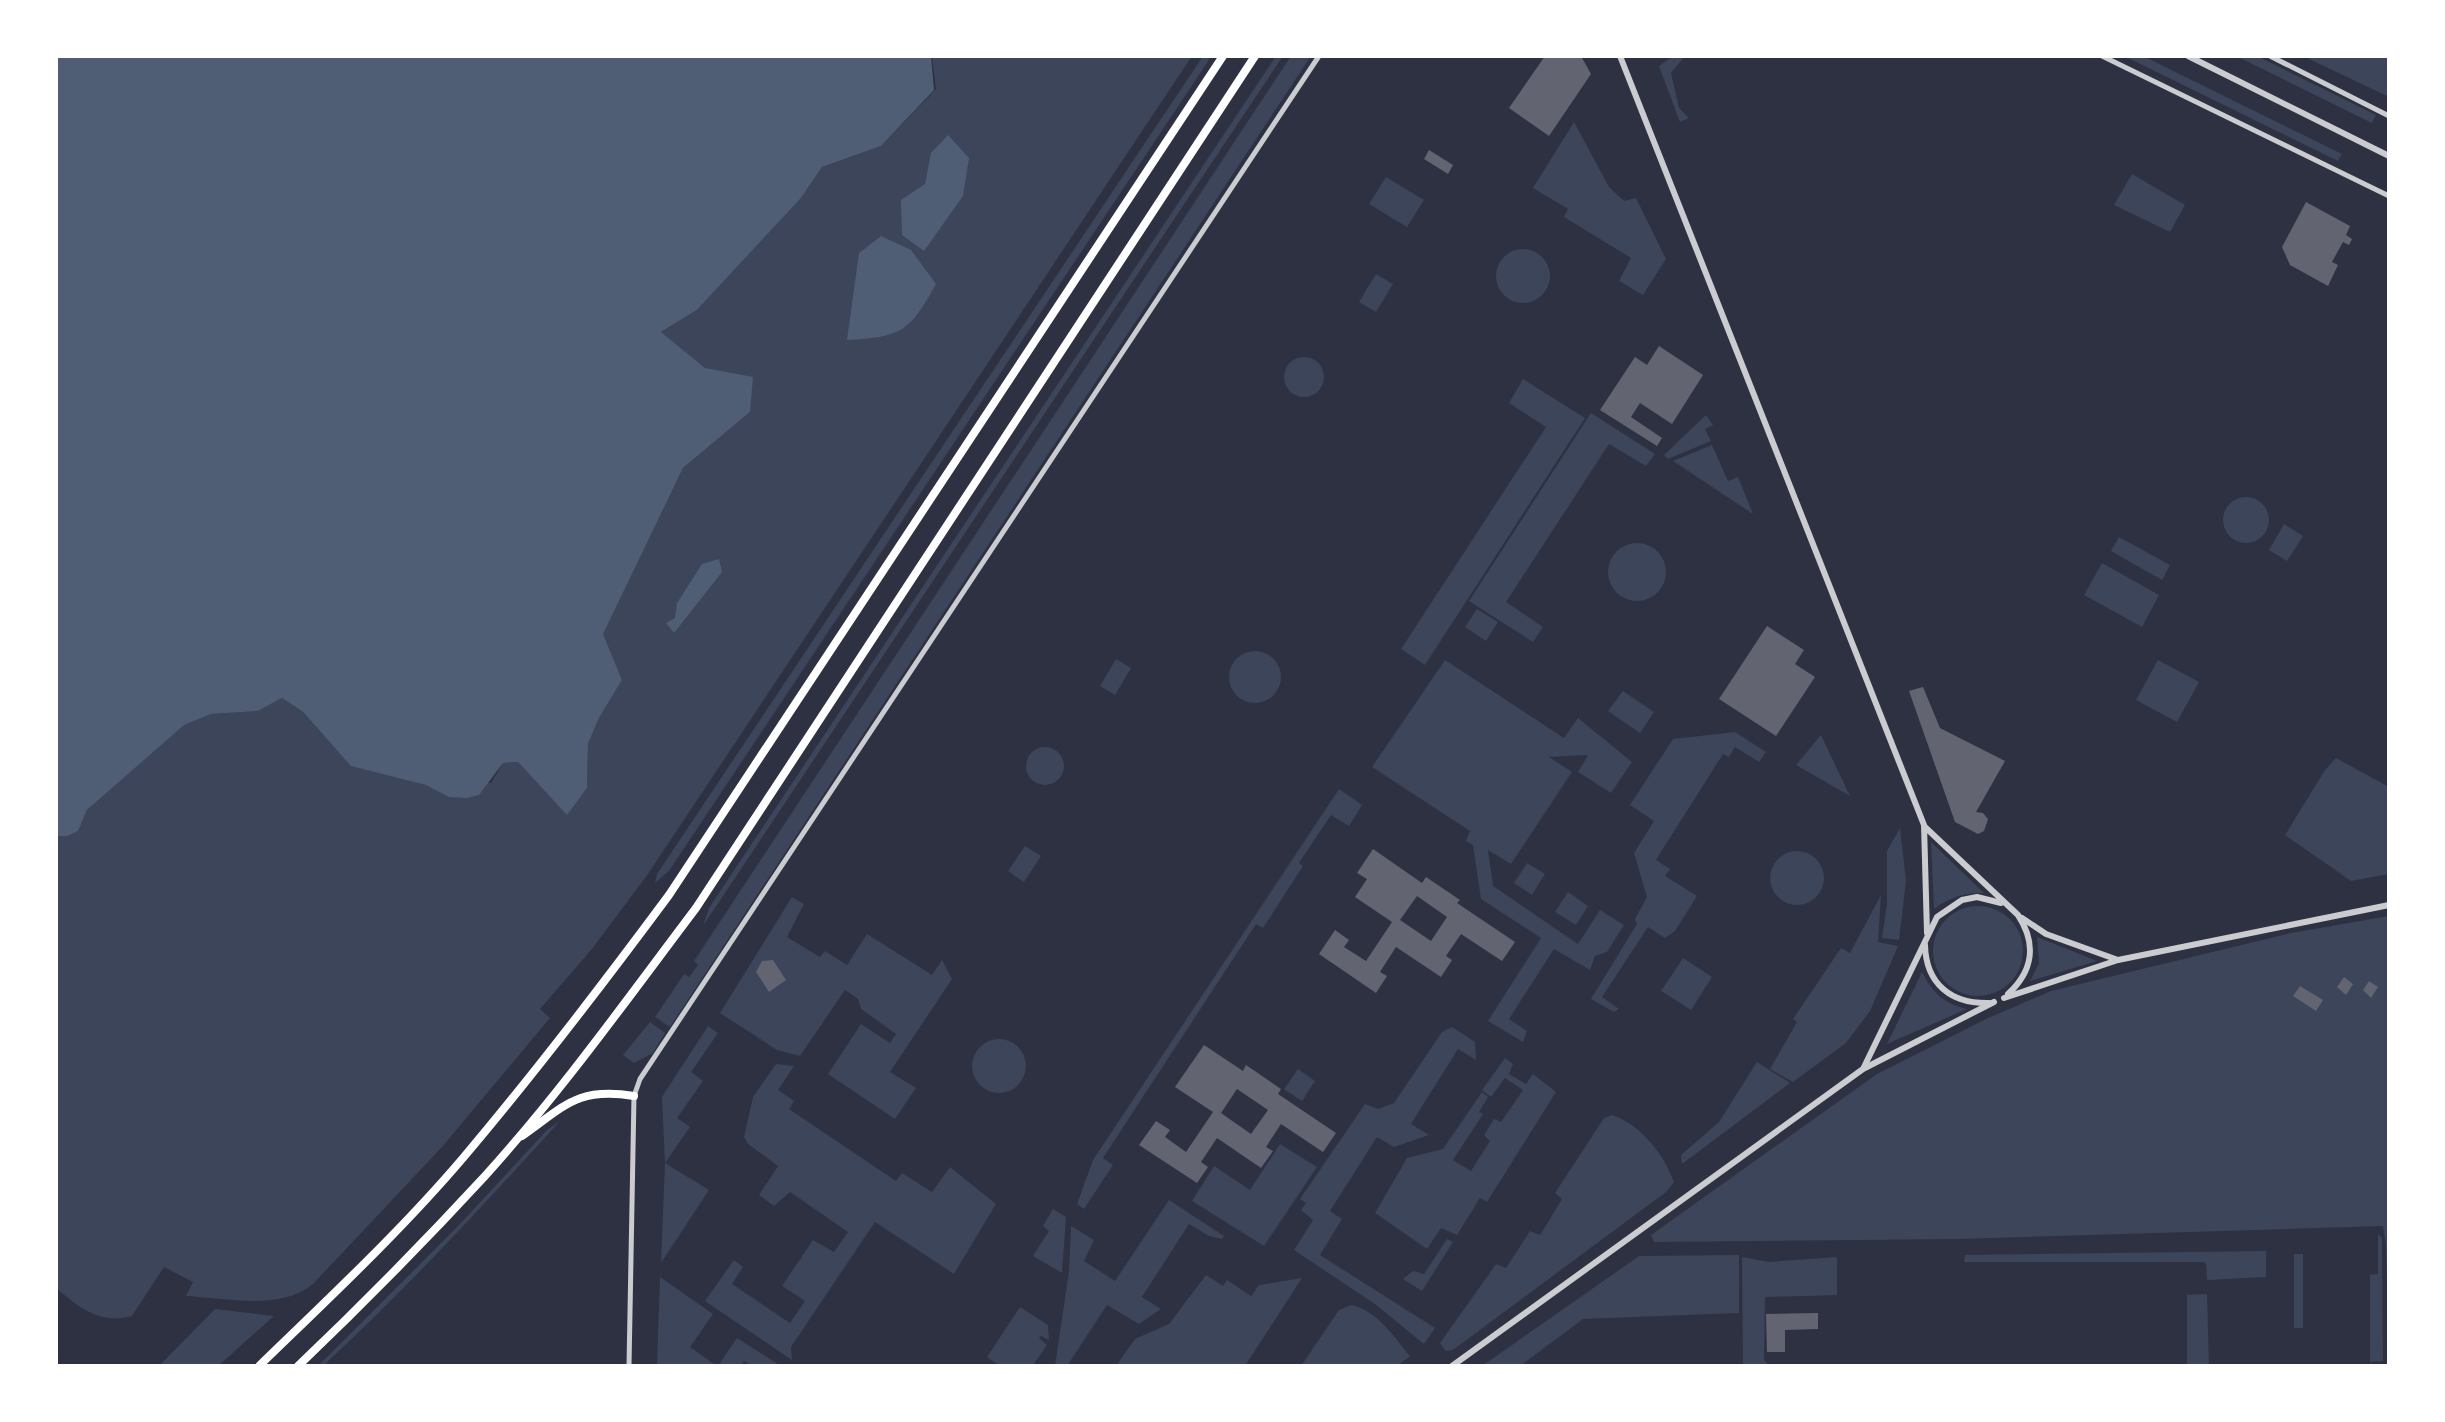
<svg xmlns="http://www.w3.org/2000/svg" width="2445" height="1422" font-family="'Exo 2',sans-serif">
<rect width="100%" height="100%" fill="#2d3142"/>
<g fill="#3c4559">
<path d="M 932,56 L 1192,56 L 648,874 L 592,949 L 540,1009 L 550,1018 L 442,1147 L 313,1284 C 281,1311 226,1298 186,1296 L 193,1282 L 164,1267 L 132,1316 C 101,1325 79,1308 56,1288 L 56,836 C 73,836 81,826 87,810 L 183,725 L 211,714 L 258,711 L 282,698 L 303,712 L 324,736 L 421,784 L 491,783 L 503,763 L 518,762 L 567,814 L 587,788 L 588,744 L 599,718 L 622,680 L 602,634 L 683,468 L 750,412 L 705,368 L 660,333 L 697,310 L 801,198 L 822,167 L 881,146 L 936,89 Z"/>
<polygon points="1203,56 1210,56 1207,63 669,871 655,883 657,874"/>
<polygon points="1276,56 1283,56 703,926 709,908"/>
<polygon points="1291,56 1311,56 670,1027 655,1017 684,974 689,977 698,965 694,961"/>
<polygon points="1673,56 1685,56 1671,73 1679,108 1689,118 1680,122 1659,66"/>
<polygon points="2124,56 2143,56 2342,154 2338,161"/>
<polygon points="2236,56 2257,56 2376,115 2372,123"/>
<polygon points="2309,56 2389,56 2389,97 2309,59"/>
<polygon points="1574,122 1609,187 1624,201 1636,198 1666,259 1643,295 1619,281 1631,258 1564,217 1568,209 1533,188"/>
<polygon points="2132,174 2185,205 2170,232 2114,205"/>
<polygon points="1386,177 1424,200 1407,227 1369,204"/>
<circle cx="1523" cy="276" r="27"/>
<polygon points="1376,274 1393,284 1376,312 1359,302"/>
<circle cx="1304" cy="377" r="20"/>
<polygon points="1523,379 1585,418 1425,665 1401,649 1546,427 1509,403"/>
<polygon points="1591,413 1655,454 1646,466 1609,444 1506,602 1543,627 1533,642 1469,601"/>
<polygon points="1706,415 1713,425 1705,429 1711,441 1668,459 1664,455"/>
<polygon points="1712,445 1728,481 1738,477 1753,514 1673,461"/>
<circle cx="2246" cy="520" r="23"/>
<polygon points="2284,524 2303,536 2287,561 2269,550"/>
<polygon points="2119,537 2170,565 2162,580 2111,551"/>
<circle cx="1637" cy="572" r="29"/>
<polygon points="2102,563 2159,595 2142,627 2084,595"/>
<polygon points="1477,609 1498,622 1486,641 1465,627"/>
<circle cx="1255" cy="677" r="26"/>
<polygon points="1116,659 1131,668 1115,695 1100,686"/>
<polygon points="1445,660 1564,738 1578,718 1632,762 1611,793 1578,772 1588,755 1549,757 1572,772 1511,864 1488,850 1493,886 1578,944 1600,910 1624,925 1607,952 1595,956 1590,970 1554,949 1509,1019 1527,1031 1523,1042 1488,1021 1541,938 1481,899 1473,845 1466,841 1470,831 1372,767"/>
<polygon points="2158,660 2199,682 2177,722 2136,700"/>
<polygon points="1623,691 1654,712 1640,733 1608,711"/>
<polygon points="1735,732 1766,752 1759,762 1735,747 1729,757 1723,754 1656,860 1670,869 1665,876 1697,896 1675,931 1665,938 1648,927 1602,997 1619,1009 1614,1012 1591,999 1637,924 1635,919 1647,897 1634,853 1654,821 1630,805 1673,739"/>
<polygon points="1821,735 1850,796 1796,765"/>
<circle cx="1045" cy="766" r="19"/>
<polygon points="2336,758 2389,787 2389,874 2351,881 2285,835 2325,770"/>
<polygon points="1339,789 1362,805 1349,826 1331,815 1299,863 1303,866 1263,928 1256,924 1103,1158 1113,1165 1084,1209 1077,1204 1093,1160"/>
<polygon points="1900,828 1906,881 1899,940 1882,938 1887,904 1887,851"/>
<path d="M 1931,842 L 1984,893 C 1964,893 1950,897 1934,909 Z"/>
<polygon points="1025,846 1041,856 1024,882 1008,871"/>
<circle cx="1797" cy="878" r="27"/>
<polygon points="1527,863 1545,874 1532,895 1514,883"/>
<polygon points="1568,892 1588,906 1576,925 1555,912"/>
<polygon points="1881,895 1878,942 1898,946 1870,1011 1846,1043 1793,1082 1770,1069 1797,1022 1793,1019 1841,948 1850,953"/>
<polygon points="792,897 804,904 787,937 820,957 825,951 847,965 867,934 932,975 942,960 952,979 890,1072 916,1088 895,1119 828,1074 861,1024 890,1043 896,1034 861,1009 858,999 845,990 800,1056 777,1050 720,1013"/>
<circle cx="1978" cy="951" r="45"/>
<polygon points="2389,916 2389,1360 2386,1245 2383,1226 1959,1239 1654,1242 1651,1235 1877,1074 1986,1019 2051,991 2291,933"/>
<polygon points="2037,937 2097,961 2030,981 2039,963"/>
<polygon points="1683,958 1712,977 1691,1010 1661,991"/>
<path d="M 1922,972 C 1933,993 1943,1003 1967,1009 L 1887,1044 Z"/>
<polygon points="650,1022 665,1033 653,1053 634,1063 623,1055"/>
<polygon points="708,1026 718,1033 691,1072 703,1081 677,1118 690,1127 665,1163 709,1190 661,1263 665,1164 662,1097"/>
<polygon points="1452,1027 1475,1042 1476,1060 1458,1049 1411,1124 1429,1135 1394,1147 1377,1137 1330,1211 1342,1219 1320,1255 1435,1328 1424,1344 1375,1304 1294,1250 1313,1220 1301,1210 1306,1203 1300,1199 1365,1104 1378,1109 1394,1103 1442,1032"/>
<circle cx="999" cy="1066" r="27"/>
<polygon points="1505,1058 1513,1064 1509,1074 1526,1084 1533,1074 1556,1092 1487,1202 1480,1198 1457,1235 1441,1228 1427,1249 1375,1213 1407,1158 1443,1149 1482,1092 1488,1097 1479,1112 1483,1114 1453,1160 1471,1171 1490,1141 1484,1135 1494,1119 1501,1122 1523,1090 1505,1078 1491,1097 1482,1090"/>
<polygon points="1757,1062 1790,1083 1682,1164 1681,1155 1719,1122"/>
<polygon points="776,1064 794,1066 778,1090 794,1101 789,1109 896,1181 902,1173 932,1192 950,1167 996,1204 954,1274 875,1222 791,1347 792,1360 705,1301 734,1260 743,1267 732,1284 790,1323 805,1301 782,1286 813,1240 834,1252 848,1232 790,1192 774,1206 759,1195 778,1166 748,1144 744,1137 753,1097"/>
<polygon points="1298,1069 1315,1081 1302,1101 1284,1089"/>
<path d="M 1612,1115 C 1640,1124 1664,1154 1674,1182 L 1666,1192 L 1453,1350 L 1446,1351 L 1440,1343 L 1496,1264 L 1506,1268 L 1530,1231 L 1540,1235 L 1562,1199 L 1555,1193 L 1604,1118 Z"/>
<path d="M 560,1121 C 484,1205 406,1289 323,1366 L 318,1366 L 459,1225 L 547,1130 Z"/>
<polygon points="1280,1144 1317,1167 1264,1246 1192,1201 1214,1166 1250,1190"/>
<polygon points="1169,1200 1224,1236 1222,1239 1209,1236 1189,1224 1142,1297 1161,1309 1139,1324 1107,1305 1067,1366 1055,1366 1069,1271 1071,1226 1094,1240 1084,1261 1115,1281"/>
<polygon points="1053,1209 1066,1217 1062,1273 1033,1256 1049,1231 1043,1226"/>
<polygon points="2378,1234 2382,1238 2383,1361 2370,1362 2370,1275 2378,1274"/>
<polygon points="1447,1239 1453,1242 1422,1291 1403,1279 1413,1271 1424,1274"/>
<polygon points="2266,1251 2266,1277 2207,1280 2206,1264 2204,1262 1964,1262 1965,1255"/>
<rect x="2294" y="1254" width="9" height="74"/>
<polygon points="1739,1255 1739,1313 1583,1319 1520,1366 1482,1366 1639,1256"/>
<polygon points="1742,1257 1769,1262 1837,1257 1837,1295 1765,1297 1764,1360 1769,1366 1743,1366"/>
<polygon points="1206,1275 1223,1286 1227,1280 1251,1296 1259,1285 1302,1278 1245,1366 1116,1366 1135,1339 1169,1324"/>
<polygon points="660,1277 713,1314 690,1347 717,1366 657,1366"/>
<polygon points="2207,1294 2209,1366 2187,1366 2187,1295"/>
<path d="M 1351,1305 C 1378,1311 1393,1336 1410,1356 L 1397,1366 L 1301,1366 L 1339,1310 Z"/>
<polygon points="1020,1307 1048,1325 1049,1340 1041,1336 1039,1338 1047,1345 1034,1364 1000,1366 987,1357"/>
<polygon points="215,1309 274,1316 218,1366 159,1366"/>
<polygon points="737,1338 781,1366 753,1366 744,1361 741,1366 718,1366"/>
</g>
<g fill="#4f5d75">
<polygon points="56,56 931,56 934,90 881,146 822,167 801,198 697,310 661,332 705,368 753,377 750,412 683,468 603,634 622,680 599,718 588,744 587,788 567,815 518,762 503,763 479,795 467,798 449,797 426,785 351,766 303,712 282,698 258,711 211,714 184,725 87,810 78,831 67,836 56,836"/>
<polygon points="948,135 969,158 963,196 924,251 902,235 901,200 925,184 931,153"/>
<path d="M 881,236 L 911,250 L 936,284 C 909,332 902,337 847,340 L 859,253 Z"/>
<polygon points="719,559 722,572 674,633 666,623 675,618 677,603 702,564"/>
</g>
<g fill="#626471" fill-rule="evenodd">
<polygon points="1545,56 1581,56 1591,74 1549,136 1509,108"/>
<polygon points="1429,150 1453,165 1448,174 1424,159"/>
<polygon points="2306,202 2350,226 2346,235 2352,239 2349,245 2343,242 2332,262 2338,265 2328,286 2290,265 2282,247"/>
<polygon points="1659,346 1703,375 1672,424 1640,403 1631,417 1662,438 1657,446 1600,410 1635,357 1647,365"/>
<polygon points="1767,626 1804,650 1795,664 1815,677 1776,736 1719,699"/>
<polygon points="1923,687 1940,728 2005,761 1976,812 1983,813 1988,819 1984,831 1978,834 1955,822 1909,691"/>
<path d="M 1373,849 L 1422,883 L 1426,877 L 1460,900 L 1457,903 L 1515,942 L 1502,961 L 1461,934 L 1446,956 L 1452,960 L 1441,977 L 1396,947 L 1380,972 L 1387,976 L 1376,993 L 1319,954 L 1335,930 L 1349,940 L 1344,947 L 1366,961 L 1392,922 L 1355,897 L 1367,879 L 1357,873 ZM 1417,896 L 1447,917 L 1431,941 L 1400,920 Z"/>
<polygon points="773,960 786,980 769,992 756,972 762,961"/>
<polygon points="2344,977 2353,984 2346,995 2337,987"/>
<polygon points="2369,981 2378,987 2371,998 2363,990"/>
<polygon points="2300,986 2323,1000 2316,1011 2293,996"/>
<path d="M 1204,1045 L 1243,1071 L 1246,1065 L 1281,1089 L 1278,1094 L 1336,1133 L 1323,1152 L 1281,1124 L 1266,1147 L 1273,1151 L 1261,1168 L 1217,1138 L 1201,1162 L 1208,1167 L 1197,1183 L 1139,1145 L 1156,1121 L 1170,1130 L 1165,1137 L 1186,1152 L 1213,1112 L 1175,1087 ZM 1237,1089 L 1268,1110 L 1251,1134 L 1221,1113 Z"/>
<polygon points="1818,1313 1818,1329 1785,1330 1785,1352 1767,1352 1766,1314"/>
</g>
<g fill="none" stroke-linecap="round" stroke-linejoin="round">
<g stroke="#caccd0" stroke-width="5">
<polyline points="2102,56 2389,196"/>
<polyline points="2270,56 2389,116"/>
<polyline points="629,1366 634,1096 640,1079 1319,56"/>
</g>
<g stroke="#caccd0" stroke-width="6">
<polyline points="1620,56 1924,825 1927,933"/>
<polyline points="2188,56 2389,156"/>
<path d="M 1925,827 L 2018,915 C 2037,944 2033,971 2008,994"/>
<polyline points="2022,918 2046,934 2118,960"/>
<path d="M 1925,945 C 1926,984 1951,1004 1989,1003"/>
<polyline points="2004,998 2118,960 2389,905"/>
<polyline points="1864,1067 1937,917 1962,900 1977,897 2001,903"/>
<polyline points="1452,1366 1863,1069 1994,1002"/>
</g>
<g stroke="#fff" stroke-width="8">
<path d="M 522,1136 C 566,1105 578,1087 634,1096"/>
<path d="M 259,1366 C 328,1299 400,1232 463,1158 C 535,1073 603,984 669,895 L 1223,56"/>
<path d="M 298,1366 C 362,1305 425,1241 485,1176 C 561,1092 628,998 696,908 L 1255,56"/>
</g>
</g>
<rect width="2445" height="1422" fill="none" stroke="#ffffff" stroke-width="116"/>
</svg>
